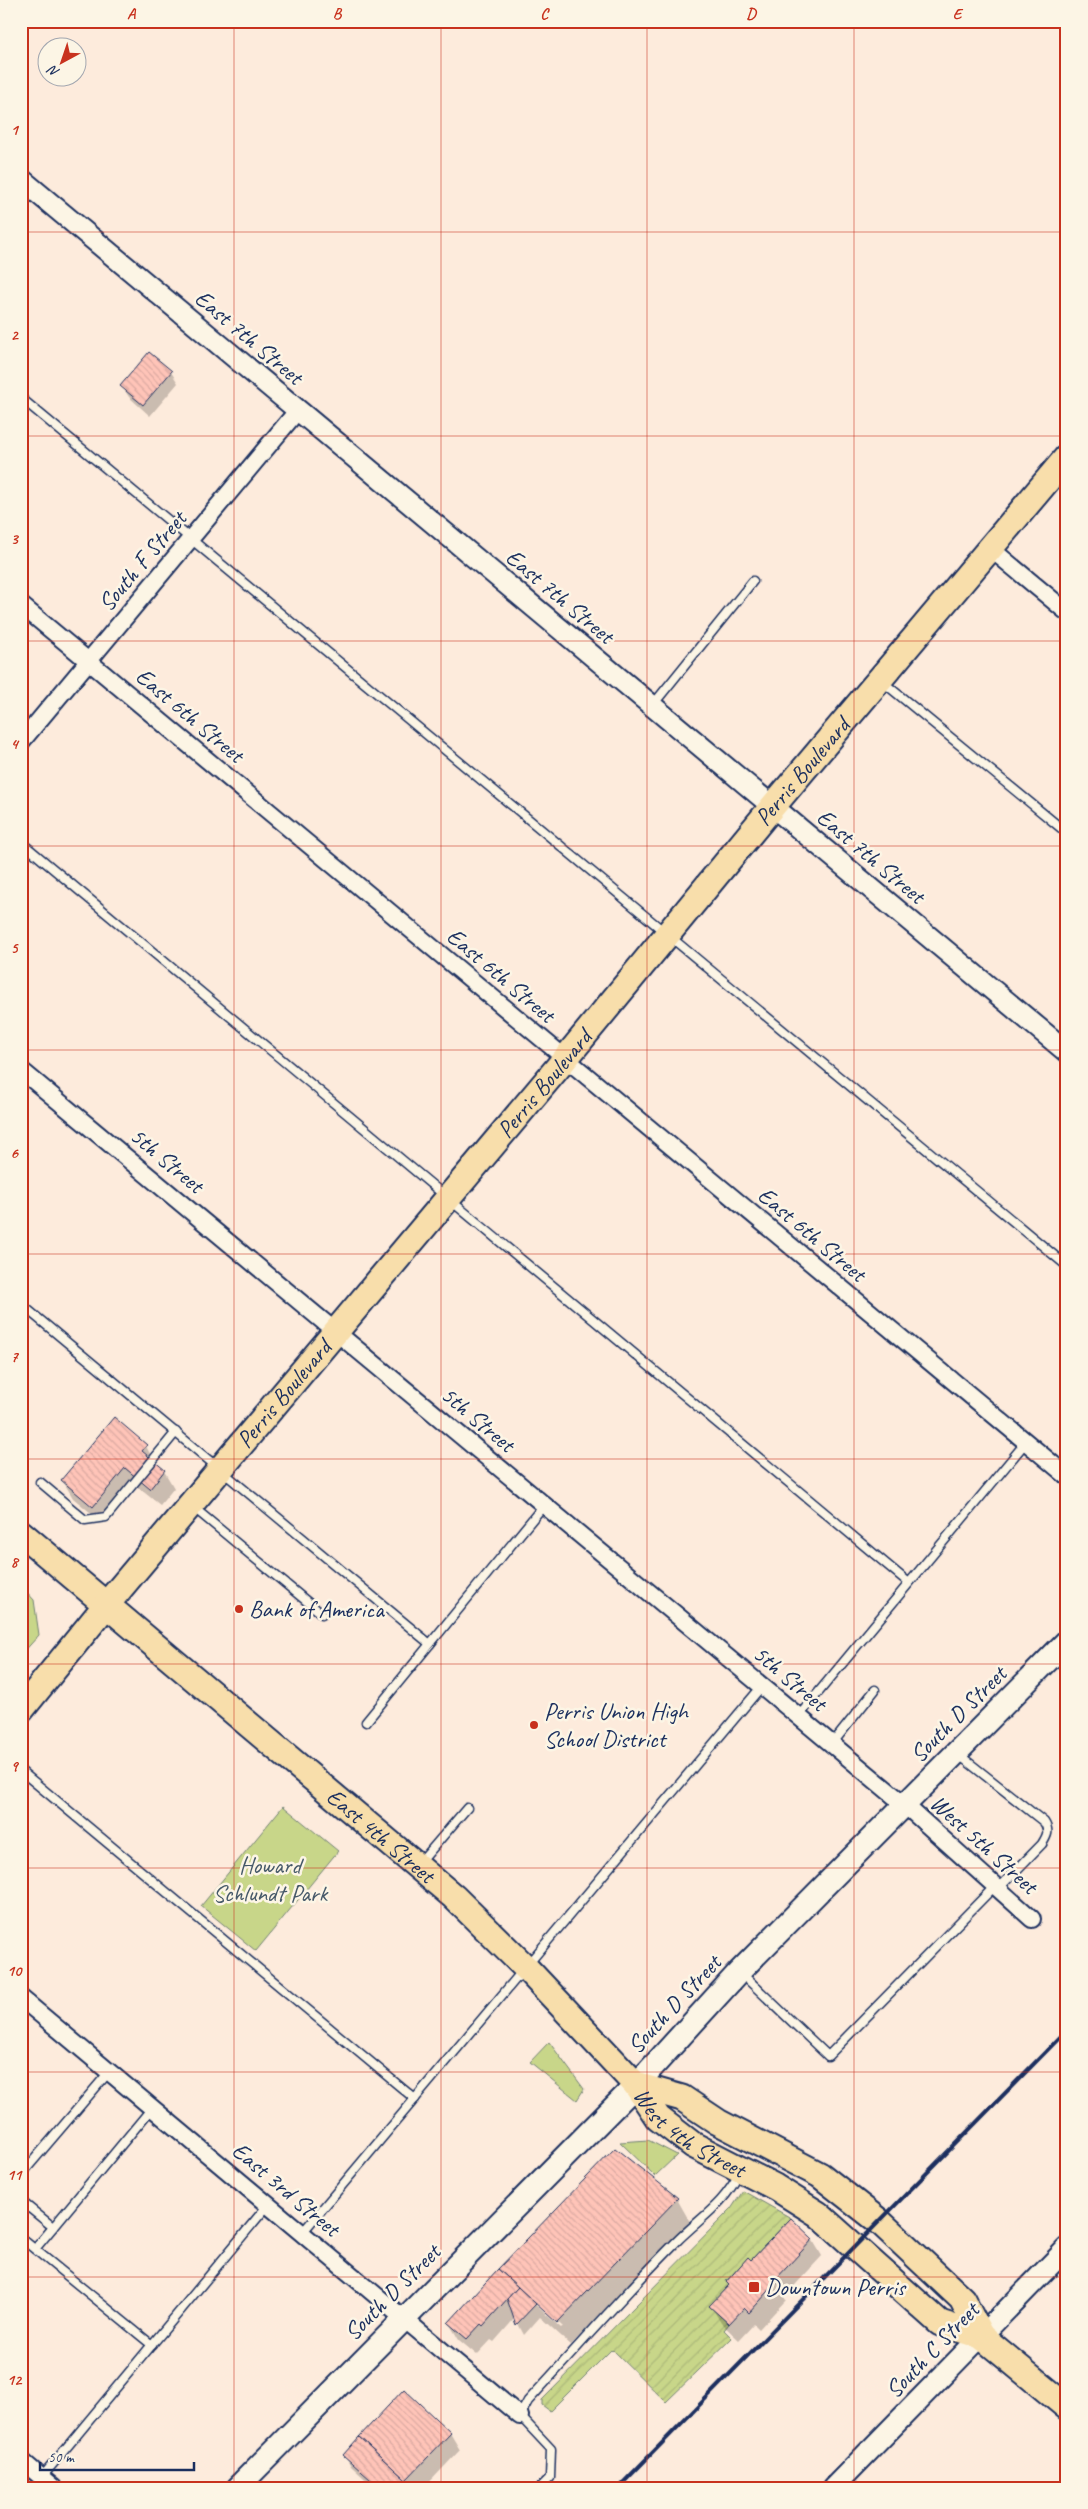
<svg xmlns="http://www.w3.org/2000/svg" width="1088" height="2509" font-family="Caveat,sans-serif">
<defs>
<pattern id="garden-furrows" width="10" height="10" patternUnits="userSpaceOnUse" patternTransform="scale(1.25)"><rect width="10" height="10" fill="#c8d689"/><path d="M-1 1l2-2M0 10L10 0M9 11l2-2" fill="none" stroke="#abb879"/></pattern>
<pattern id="building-back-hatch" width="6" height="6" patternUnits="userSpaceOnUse" patternTransform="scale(1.25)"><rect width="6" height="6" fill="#ffc4b8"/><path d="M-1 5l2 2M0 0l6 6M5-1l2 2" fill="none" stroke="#daa9a1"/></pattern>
</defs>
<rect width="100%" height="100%" fill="#fdebdc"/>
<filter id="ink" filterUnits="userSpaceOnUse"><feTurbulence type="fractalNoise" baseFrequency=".02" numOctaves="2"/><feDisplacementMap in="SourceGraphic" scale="10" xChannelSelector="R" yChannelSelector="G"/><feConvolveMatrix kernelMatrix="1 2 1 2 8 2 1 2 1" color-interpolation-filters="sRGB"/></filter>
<g filter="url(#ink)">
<g fill="#c8d689" stroke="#728274">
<polygon points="24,1589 34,1600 39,1635 21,1655 21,1592"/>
<polygon points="283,1806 338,1851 256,1951 201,1906"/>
<polygon points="549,2042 584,2089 577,2100 530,2062"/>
<polygon points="648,2140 677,2155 655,2176 620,2142"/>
</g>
<polygon fill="url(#garden-furrows)" stroke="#728274" points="743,2191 791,2218 751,2260 748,2258 726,2281 729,2285 710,2306 729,2324 724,2330 732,2338 666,2402 612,2349 550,2411 542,2405 542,2400 731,2209"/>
<g fill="#0003" fill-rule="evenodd">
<polygon points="150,354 171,372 178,383 150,416 129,397 122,386"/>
<polygon points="146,1446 155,1464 164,1471 174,1488 160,1505 135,1485 103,1523 73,1498 63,1481"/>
<path d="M 677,2199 L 690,2222 L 571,2345 L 540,2317 L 524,2335 L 515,2318 L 494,2342 L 491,2340 L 477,2355 L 459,2340 L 449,2323 ZM 521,2288 L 563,2326 L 561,2328 L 519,2290 Z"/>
<polygon points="812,2239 822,2256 784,2297 786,2300 759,2329 754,2324 739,2340 721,2323 711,2306 751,2262"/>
<polygon points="450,2433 460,2450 424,2488 375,2488 351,2466 345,2455"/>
</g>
<g fill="url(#building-back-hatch)" stroke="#1b2f5e">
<polygon points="149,352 172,371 143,405 120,386"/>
<polygon points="114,1417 147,1445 142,1451 165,1470 150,1489 125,1468 93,1507 61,1480"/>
<polygon points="615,2148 678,2198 557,2323 498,2269"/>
<polygon points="791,2218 813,2239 775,2280 777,2282 749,2313 744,2308 729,2324 709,2306 729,2285 726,2282 748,2257 751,2260"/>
<polygon points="498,2269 518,2287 483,2326 481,2324 467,2339 448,2323"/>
<polygon points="518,2287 536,2304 516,2325 507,2299"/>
<polygon points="404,2389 451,2433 406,2480 359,2437"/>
<polygon points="359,2437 406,2480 399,2488 380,2488 343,2455"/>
</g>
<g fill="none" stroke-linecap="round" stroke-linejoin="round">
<g stroke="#1b2f5e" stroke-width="11">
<g id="service">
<polyline points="21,398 1067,1266"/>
<polyline points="883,682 1067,833"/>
<polyline points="652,706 753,581"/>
<polyline points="21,842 909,1583"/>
<polyline points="21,1304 430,1644"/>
<polyline points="40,1482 85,1520 106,1517 176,1432"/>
<polyline points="193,1507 322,1614"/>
<polyline points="798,1717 1026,1442"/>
<polyline points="366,1722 544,1505"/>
<polyline points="832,1744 875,1690"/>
<path d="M 958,1754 L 1044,1822 C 1050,1831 1047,1836 1042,1844 L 998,1889"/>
<polyline points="21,1771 415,2099"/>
<polyline points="419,1864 467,1808"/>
<polyline points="741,1973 828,2056 995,1886"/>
<polyline points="21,2175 109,2072"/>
<polyline points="21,2201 53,2227"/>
<polyline points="302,2233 762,1686"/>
<polyline points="21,2238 152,2345"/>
<polyline points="35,2249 152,2108"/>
<polyline points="42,2477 268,2205"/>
<path d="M 540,2488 L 550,2478 L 551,2449 L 520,2416 L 528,2401 C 577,2348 625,2293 676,2242 C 702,2216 723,2206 740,2172"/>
</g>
</g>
<g stroke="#1b2f5e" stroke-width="20">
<g id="minor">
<polyline points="990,548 1067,612"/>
<polyline points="21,605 1067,1476"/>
<polyline points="21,742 298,410"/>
<polyline points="21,1070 905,1805 1032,1919"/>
<polyline points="21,1998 520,2416"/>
<polyline points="21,2460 54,2488"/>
</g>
</g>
<g stroke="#1b2f5e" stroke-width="24">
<g id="tertiary">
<polyline points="21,179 1067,1052"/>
<polyline points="833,2488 1067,2248"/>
</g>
</g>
<g stroke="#1b2f5e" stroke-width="26">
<polyline id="secondary" points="237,2488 636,2085 739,1972 1067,1641"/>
</g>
<g stroke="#1b2f5e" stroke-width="29">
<g id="primary">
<path id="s1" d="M 21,1533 L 454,1897 L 526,1968 L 636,2085 L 658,2118 L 693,2145 L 775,2187 L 818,2214 L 940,2323 L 981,2336 L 1067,2407"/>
<path id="s2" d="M 21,1710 L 107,1604 L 565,1059 L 773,806 L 1067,457"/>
<polyline points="636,2085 682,2098 718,2122 820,2175 880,2222 962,2299 981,2336"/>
</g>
</g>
<use href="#service" stroke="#fcf5e5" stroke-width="8"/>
<use href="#minor" stroke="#fcf5e5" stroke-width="16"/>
<use href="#tertiary" stroke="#fcf5e5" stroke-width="20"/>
<use href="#secondary" stroke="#fcf5e5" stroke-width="22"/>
<use href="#primary" stroke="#f8deab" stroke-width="25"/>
<polyline stroke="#1b2f5e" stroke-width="4" points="618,2488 1067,2030"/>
</g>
</g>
<path fill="none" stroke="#c8321e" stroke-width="1" stroke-opacity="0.55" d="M 234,21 L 234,2488M 441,21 L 441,2488M 647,21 L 647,2488M 854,21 L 854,2488M 21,232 L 1067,232M 21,436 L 1067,436M 21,641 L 1067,641M 21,846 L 1067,846M 21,1050 L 1067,1050M 21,1254 L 1067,1254M 21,1459 L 1067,1459M 21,1664 L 1067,1664M 21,1868 L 1067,1868M 21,2072 L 1067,2072M 21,2277 L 1067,2277"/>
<g fill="#c8321e" stroke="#fcf5e5" stroke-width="2">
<circle cx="239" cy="1609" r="5"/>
<circle cx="534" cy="1725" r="5"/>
<rect x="748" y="2281" width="12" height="12" rx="2.5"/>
</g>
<g text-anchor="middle" stroke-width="5" stroke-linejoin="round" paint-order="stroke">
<g font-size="24" fill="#1b2f5e" stroke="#fcf5e5">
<text transform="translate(249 337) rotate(40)" y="8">East 7th Street</text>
<text transform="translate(142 561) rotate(-50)" y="8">South F Street</text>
<text transform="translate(560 596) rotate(40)" y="8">East 7th Street</text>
<text transform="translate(190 715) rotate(40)" y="8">East 6th Street</text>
<text dy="8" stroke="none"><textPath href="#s2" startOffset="1221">Perris Boulevard</textPath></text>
<text transform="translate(871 856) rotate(40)" y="8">East 7th Street</text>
<text transform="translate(501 975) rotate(40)" y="8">East 6th Street</text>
<text dy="8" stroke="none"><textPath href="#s2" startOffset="816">Perris Boulevard</textPath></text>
<text transform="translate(167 1160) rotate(40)" y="8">5th Street</text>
<text transform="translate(812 1234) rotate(40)" y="8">East 6th Street</text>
<text dy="8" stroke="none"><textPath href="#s2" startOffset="411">Perris Boulevard</textPath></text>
<text transform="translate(478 1419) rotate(40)" y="8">5th Street</text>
<text transform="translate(790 1678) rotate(40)" y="8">5th Street</text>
<text transform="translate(958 1714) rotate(-45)" y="8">South D Street</text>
<text dy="8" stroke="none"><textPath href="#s1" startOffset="470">East 4th Street</textPath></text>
<text transform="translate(984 1844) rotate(42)" y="8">West 5th Street</text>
<text transform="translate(674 2004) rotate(-47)" y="8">South D Street</text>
<text dy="8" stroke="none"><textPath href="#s1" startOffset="901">West 4th Street</textPath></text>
<text transform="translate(286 2189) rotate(40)" y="8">East 3rd Street</text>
<text transform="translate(392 2292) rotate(-45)" y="8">South D Street</text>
<text transform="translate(932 2350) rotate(-46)" y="8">South C Street</text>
</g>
<g font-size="24" fill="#1b2f5e" stroke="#fcf5e5" text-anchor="start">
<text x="249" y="1617">Bank of America</text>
<text x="544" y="1719">Perris Union High<tspan x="544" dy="28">School District</tspan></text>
<text x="765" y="2295">Downtown Perris</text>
</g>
<g font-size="24" fill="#465969" stroke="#fcf5e5">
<text x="270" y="1873">Howard<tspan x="270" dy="28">Schlundt Park</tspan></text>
</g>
</g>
<rect width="1088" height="2509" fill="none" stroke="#fcf5e5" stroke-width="55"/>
<g transform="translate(62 62) rotate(220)"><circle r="24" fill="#fcf5e5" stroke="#a2a6af"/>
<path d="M0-4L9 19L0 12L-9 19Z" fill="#c8321e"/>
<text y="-8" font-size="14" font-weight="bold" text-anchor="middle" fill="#1b2f5e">N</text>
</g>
<path d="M40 2462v8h154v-8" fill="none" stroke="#1b2f5e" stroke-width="2.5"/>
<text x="48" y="2462" font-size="15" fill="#1b2f5e" stroke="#fcf5e5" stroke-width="4" paint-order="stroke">50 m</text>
<rect x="28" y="28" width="1032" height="2454" fill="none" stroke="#c8321e" stroke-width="2"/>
<g font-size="16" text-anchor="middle" font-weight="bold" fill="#c8321e">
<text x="131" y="19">A</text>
<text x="337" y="19">B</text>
<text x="544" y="19">C</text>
<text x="751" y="19">D</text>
<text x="957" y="19">E</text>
<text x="14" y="135">1</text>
<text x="14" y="340">2</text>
<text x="14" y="544">3</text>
<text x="14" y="749">4</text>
<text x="14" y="953">5</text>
<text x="14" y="1158">6</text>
<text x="14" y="1362">7</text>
<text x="14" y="1567">8</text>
<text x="14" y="1771">9</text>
<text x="14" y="1976">10</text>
<text x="14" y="2180">11</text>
<text x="14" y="2385">12</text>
</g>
</svg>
